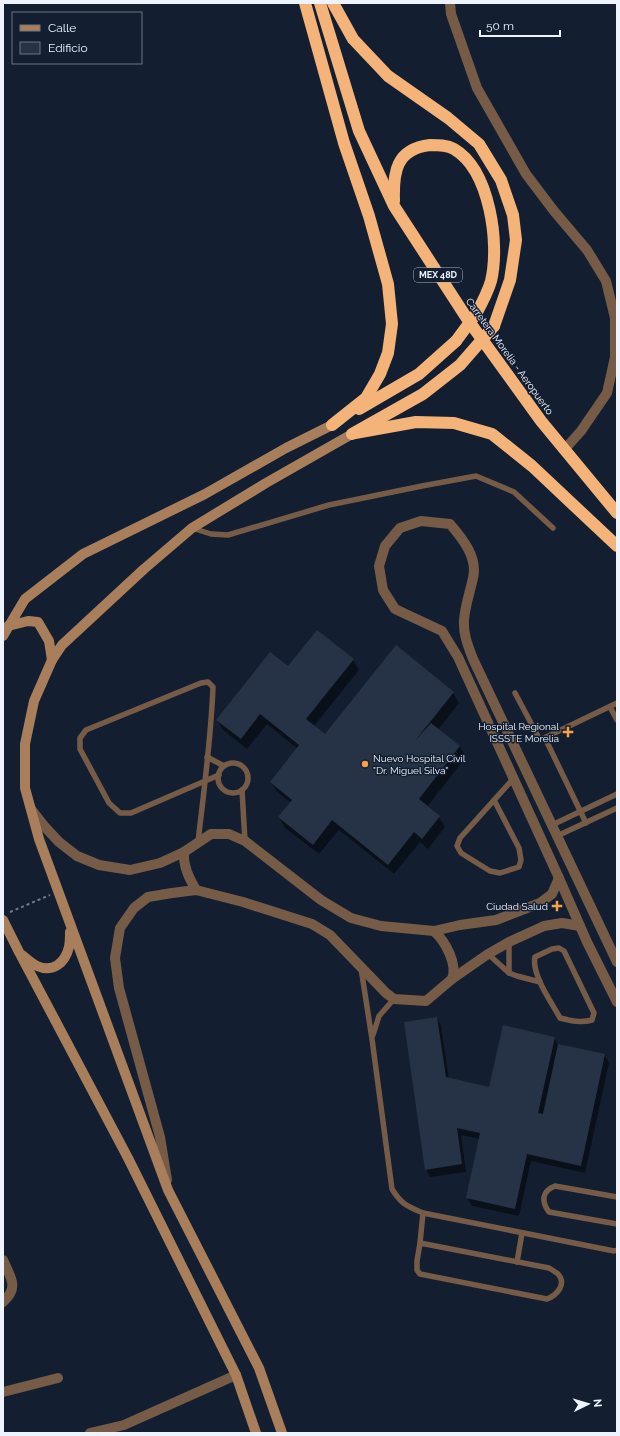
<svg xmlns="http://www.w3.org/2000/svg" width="620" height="1436" font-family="Raleway,sans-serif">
<rect width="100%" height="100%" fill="#131f31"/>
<g fill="#0007">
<polygon points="353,660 359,670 314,726 325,735 453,693 459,703 438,730 460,747 466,757 427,807 439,817 445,827 428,849 420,842 394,874 339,830 319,854 285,828 279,817 291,803 277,792 271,782 298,749 267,724 247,749 223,730 217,720 288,667"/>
<polygon points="437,1018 441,1026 449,1079 490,1088 554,1038 558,1045 605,1055 609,1063 585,1173 531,1161 519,1216 472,1206 467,1198 480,1139 461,1135 466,1172 430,1177 426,1169"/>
</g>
<g fill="#263346">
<polygon points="317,630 354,659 306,719 325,734 396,645 454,692 414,742 431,723 460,746 419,799 440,816 422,839 414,832 388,865 332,820 313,845 278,817 292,800 270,782 299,745 260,714 241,739 216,720 270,652 288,666"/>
<polygon points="437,1017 446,1077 489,1087 503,1025 555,1037 538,1113 543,1114 558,1044 605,1054 581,1166 527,1154 515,1209 466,1198 480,1133 457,1128 462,1164 425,1170 404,1022"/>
</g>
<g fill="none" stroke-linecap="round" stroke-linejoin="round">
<polyline stroke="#717b89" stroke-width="2" stroke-dasharray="3 3" stroke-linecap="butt" points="10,912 50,895"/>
<g stroke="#765c46" stroke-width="5.5">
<polyline points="192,528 211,534 228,535 329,505 422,486 476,476 514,492 553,528"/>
<polyline points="515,693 540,740 617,703"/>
<polyline points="610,707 617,720"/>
<polyline points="545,738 586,823"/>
<polyline points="207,757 224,766"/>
<circle cx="233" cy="778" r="15"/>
<polyline points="242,790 245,841"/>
<polyline points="494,800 519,848 521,860 519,867 500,873 490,871 461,853 457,846 460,838 514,778"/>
<polyline points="552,825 617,794"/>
<polyline points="557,836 617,808"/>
<path d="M 198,842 C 204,790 211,739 213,687 L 208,682 L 201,683 L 86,730 L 80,738 L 80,749 L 109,803 L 120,813 L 131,813 L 219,775"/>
<polyline points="509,942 509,973"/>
<path d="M 559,948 L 564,951 L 594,1013 L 592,1020 C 581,1023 572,1021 560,1018 C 552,1003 531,974 535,957 L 552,949 Z"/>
<polyline points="488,954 509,973 517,976 540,982"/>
<path d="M 361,968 L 372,1039 L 392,1189 C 401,1204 407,1206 423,1213 L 614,1251 L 617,1250"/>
<polyline points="373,1035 379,1016 394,999"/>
<path d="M 617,1197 L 555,1186 C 542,1191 541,1201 549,1212 L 617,1224"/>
<path d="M 420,1243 L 549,1268 C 552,1270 556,1272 558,1274 C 567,1284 557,1295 547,1299 L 420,1274 L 417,1270 L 417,1261 L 420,1243 L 423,1213"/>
<polyline points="517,1262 522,1233"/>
</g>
<g stroke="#765c46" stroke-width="10">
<polyline points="450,3 451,14 477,88 526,174 554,211 587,250 606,281 615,318 615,357 607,393 581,431 564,450"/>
<polyline points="31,809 45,827 59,842 77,856 99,865 130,870 160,863 184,852 211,834 229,834 245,841 321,900 351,918 381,926 434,931 460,925 496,920 540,903 552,894 559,878"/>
<path d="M 184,852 C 183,866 189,878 196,890"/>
<path d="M 434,931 C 445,941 458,964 452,979"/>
<path d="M 617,962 L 473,659 C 468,646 463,634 464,620 C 465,606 470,592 473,578 C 478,558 463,539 450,524 L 421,521 L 400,528 L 385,546 L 379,566 L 383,590 L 395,609 L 442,631 L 458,657 L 559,878 L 587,942 L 617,1002"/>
<polyline points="167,1180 160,1137 119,988 115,958 120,928 134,908 148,897 172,893 196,890 243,902 312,924 330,935 386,993 394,999 426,1001 452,979 488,954 509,942 544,926 562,923 580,926"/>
<path d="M 3,1260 C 10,1277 20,1287 3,1302"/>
<polyline points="3,1392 58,1378"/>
<polyline points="90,1433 124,1425 236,1375"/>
</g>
<g stroke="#a97f5b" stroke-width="10">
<polyline points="8,626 28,621 38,622 49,641 52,660"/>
<polyline points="3,636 25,599 83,554 205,494 286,448 332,425"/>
<polyline points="3,920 19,952 128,1158 236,1375 256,1433"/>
<path d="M 22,955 C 26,958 31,963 37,966 C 53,973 65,963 69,947 C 70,942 70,936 70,932"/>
<polyline points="282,1433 259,1368 168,1190 39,839 25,788 25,744 34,701 52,660 62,645 144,569 192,528 266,483 352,434"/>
</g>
<g stroke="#f4b378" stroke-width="12">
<polyline points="305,3 344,143 369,216 388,284 392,324 388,353 380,374 366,398 332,425"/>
<polyline points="320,3 359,131 394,206 468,320 541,421 617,513"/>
<polyline points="333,3 353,39 388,76 448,118 479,144 501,180 513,215 516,240 510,280 494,326"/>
<path d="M 394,201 C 393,172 396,149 430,145 C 438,145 447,145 454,149 C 490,170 500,244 491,281 C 488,292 482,303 476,314"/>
<polyline points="359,409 419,374 456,341"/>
<polyline points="355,433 416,422 454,423 492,434 532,466 617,546"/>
</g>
<g stroke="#f4b378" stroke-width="12">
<polyline points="456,341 476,314"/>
<polyline points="352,434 423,394 460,365 494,326"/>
</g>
</g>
<g fill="#f8a04b" stroke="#131f31" stroke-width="1.5">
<path d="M566 726h4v4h4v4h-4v4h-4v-4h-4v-4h4z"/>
<circle cx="365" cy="764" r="4"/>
<path d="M555 900h4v4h4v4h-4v4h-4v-4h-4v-4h4z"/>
</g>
<g text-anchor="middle" stroke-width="3" stroke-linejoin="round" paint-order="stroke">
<rect fill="#131f31" stroke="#acb4c0" stroke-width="1" x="414" y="268" width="48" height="14" rx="3"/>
<g font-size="9" font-weight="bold" fill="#edf4fe">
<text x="438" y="278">MEX 48D</text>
</g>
<g font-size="10" fill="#edf4fe" stroke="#131f31">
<text transform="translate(510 356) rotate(54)" y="4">Carretera Morelia - Aeropuerto</text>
</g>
<g font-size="10" fill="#edf4fe" stroke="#131f31" text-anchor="end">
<text x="559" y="730">Hospital Regional<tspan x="559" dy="12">ISSSTE Morelia</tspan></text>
<text x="373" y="762" text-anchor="start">Nuevo Hospital Civil<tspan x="373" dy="12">"Dr. Miguel Silva"</tspan></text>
<text x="548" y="910">Ciudad Salud</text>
</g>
</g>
<rect width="620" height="1436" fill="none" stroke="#edf4fe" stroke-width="8"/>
<rect x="12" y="12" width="130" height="52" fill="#131f31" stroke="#6a7483"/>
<rect x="20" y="25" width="20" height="6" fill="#a97f5b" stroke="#6a7483"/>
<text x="48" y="32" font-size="12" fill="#edf4fe">Calle</text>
<rect x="20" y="42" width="20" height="12" fill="#263346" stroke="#6a7483"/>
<text x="48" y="52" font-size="12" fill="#edf4fe">Edificio</text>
<g transform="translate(588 1404) rotate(85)" stroke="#131f31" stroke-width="3" paint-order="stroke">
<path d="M0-3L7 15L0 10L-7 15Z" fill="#edf4fe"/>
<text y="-6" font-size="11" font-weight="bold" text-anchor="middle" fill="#edf4fe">N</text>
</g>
<path d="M480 30v6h80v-6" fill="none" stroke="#edf4fe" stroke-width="2"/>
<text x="486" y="30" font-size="12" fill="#edf4fe" stroke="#131f31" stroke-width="3" paint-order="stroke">50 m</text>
</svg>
